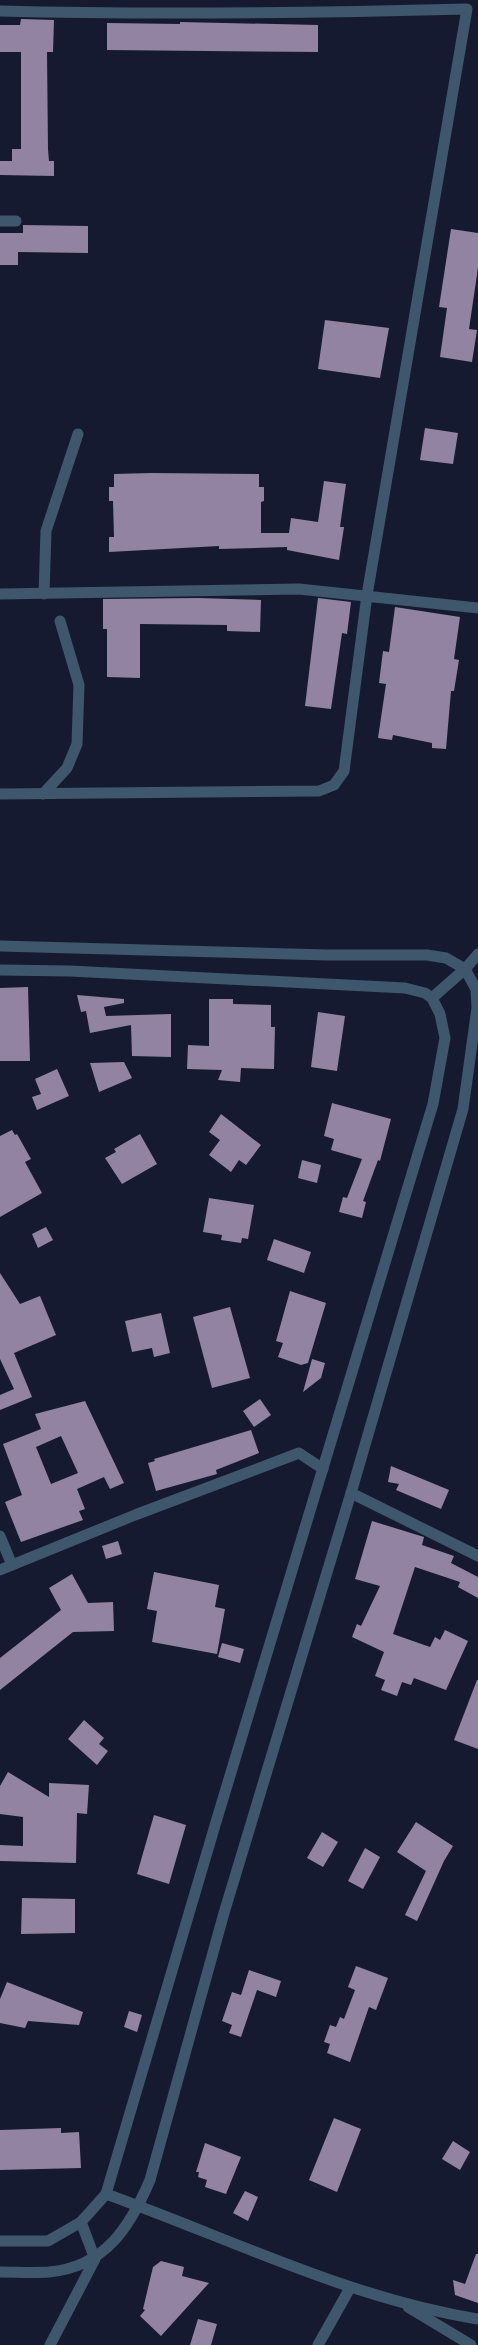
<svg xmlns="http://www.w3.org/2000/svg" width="478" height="2345" font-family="'DM Sans',sans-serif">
<rect width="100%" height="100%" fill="#161a31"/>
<g fill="#9183a1" fill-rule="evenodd">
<polygon points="21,19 54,20 53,52 47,52 48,149 49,161 54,161 54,176 0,175 0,161 12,161 12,149 21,149 21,52 0,52 0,25 20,25"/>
<polygon points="180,22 318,25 318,52 107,50 107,23 180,24"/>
<polygon points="23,225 88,226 88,253 18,252 18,265 0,265 0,233 23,233"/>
<polygon points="451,229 478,233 478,268 469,329 477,330 472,362 440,357 447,308 439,307"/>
<polygon points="325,320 389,328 380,378 318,369"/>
<polygon points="425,428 458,433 453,464 420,460"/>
<polygon points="151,473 259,474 259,487 264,487 264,501 261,502 261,533 289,533 291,518 318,522 324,481 346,484 340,527 344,527 339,560 287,550 287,547 219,549 219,546 109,552 109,537 114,537 113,501 109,501 109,487 114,487 114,474"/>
<polygon points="198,598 261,600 260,632 227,631 227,625 140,624 140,678 107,677 107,629 103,629 103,599"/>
<polygon points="318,598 351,602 347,634 342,633 331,709 305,706"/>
<polygon points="395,607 460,617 454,659 459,660 454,691 451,691 446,749 432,748 432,743 393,735 392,740 378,738 386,684 379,683 383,651 389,652"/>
<polygon points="28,987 30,1061 0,1061 0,988"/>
<polygon points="77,995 124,999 124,1003 104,1007 106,1016 171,1014 171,1057 132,1056 131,1025 90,1033 86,1011 81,1012"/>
<polygon points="209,999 233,999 233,1004 271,1005 271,1027 275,1027 274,1069 241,1068 240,1082 218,1080 222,1070 187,1069 188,1045 209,1046"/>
<polygon points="318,1012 345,1016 337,1071 311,1067"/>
<polygon points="124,1062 132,1078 99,1092 90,1063"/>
<polygon points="57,1069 69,1096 37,1110 32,1097 41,1094 35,1079"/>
<polygon points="332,1103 391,1119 380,1161 378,1160 363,1201 366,1202 362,1218 339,1212 343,1197 347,1198 362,1159 331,1150 334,1139 324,1136"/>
<polygon points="221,1114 261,1145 246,1165 239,1160 231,1172 209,1155 220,1140 209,1132"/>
<polygon points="12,1130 15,1135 17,1134 31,1159 25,1162 42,1193 0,1217 0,1136"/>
<polygon points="140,1134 157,1164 122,1184 105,1158 116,1152 114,1149"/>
<polygon points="302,1160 321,1165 317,1183 298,1178"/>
<polygon points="209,1198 254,1205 248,1239 242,1238 241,1243 221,1240 222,1235 203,1232"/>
<polygon points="46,1227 53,1240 38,1248 32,1234"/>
<polygon points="274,1239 311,1252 304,1273 267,1260"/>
<polygon points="0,1273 20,1304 40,1296 56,1335 14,1353 32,1397 0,1410 0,1395 14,1389 0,1359"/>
<polygon points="290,1291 326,1303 308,1363 301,1365 278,1357 283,1343 276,1341"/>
<polygon points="230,1307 250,1378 212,1388 193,1317"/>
<polygon points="161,1313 170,1353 154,1357 152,1348 132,1352 125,1321"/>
<polygon points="312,1359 325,1363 321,1378 303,1392"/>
<polygon points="260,1399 271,1415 254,1427 243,1411"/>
<path d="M 85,1401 L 124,1483 L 110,1489 L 104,1477 L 77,1489 L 85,1509 L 79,1511 L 83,1520 L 21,1542 L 5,1502 L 22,1495 L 3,1444 L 41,1429 L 35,1414 ZM 61,1436 L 78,1473 L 51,1484 L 36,1447 Z"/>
<polygon points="251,1430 259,1453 216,1470 217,1474 156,1491 148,1463 155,1461 154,1459"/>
<polygon points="391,1466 449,1490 441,1509 396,1490 399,1484 388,1482"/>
<polygon points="372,1521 424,1537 422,1545 454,1556 451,1563 478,1577 478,1598 458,1587 460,1582 415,1567 393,1634 430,1647 435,1637 440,1640 445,1630 468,1641 446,1690 414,1678 411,1685 402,1682 397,1696 381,1690 385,1680 375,1676 384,1652 352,1637 357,1624 361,1626 380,1586 355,1579"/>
<polygon points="118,1541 122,1554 106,1559 102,1546"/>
<polygon points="154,1572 219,1585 215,1607 225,1609 217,1654 152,1642 157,1611 147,1609"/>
<polygon points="72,1574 88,1603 113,1602 114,1631 73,1632 0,1690 0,1658 61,1610 49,1588"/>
<polygon points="222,1643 244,1649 240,1663 218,1657"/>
<polygon points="477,1680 478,1680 478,1749 454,1740"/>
<polygon points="84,1720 104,1738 99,1744 108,1751 97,1765 68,1739"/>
<polygon points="8,1772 49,1797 49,1783 89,1785 87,1814 77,1813 76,1863 0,1861 0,1845 23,1846 23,1817 0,1814 0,1786"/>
<polygon points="154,1815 186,1825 169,1884 137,1874"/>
<polygon points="416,1822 453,1846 444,1861 417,1921 405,1915 426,1871 397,1852"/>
<polygon points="322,1832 338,1842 323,1867 307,1858"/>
<polygon points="365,1848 380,1857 363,1889 348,1881"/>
<polygon points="22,1898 75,1899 75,1933 21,1934"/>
<polygon points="356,1966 388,1978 376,2010 369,2007 350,2062 327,2053 330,2044 324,2042 330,2025 336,2027 340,2017 344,2019 355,1990 348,1987"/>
<polygon points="249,1970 281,1981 276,1997 257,1990 241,2037 229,2033 232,2025 222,2021 232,1992 241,1995"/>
<polygon points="7,1982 83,2012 79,2025 28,2021 25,2028 0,2023 0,1999"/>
<polygon points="129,2011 142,2015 137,2032 124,2027"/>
<polygon points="334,2118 361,2129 337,2192 309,2180"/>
<polygon points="61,2128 61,2133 79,2132 81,2168 0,2170 0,2130"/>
<polygon points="453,2141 470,2152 460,2170 442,2159"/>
<polygon points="205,2143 241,2157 226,2194 205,2187 207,2180 198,2177 199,2172 196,2172"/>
<polygon points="245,2191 258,2197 248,2221 233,2213"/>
<polygon points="476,2254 478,2254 478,2303 455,2295 453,2280 465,2284"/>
<polygon points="161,2261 184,2267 182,2276 209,2283 161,2336 140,2316 145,2310 143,2309 153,2267"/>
<polygon points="198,2319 217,2324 211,2345 190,2345"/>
</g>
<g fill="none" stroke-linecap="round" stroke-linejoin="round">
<g stroke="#3e576c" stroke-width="11">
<path d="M 0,11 C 156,15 311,13 467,9 L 367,595 L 344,771 L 334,785 L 319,791 L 0,794"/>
<polyline points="0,221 16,221"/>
<polyline points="0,594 299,589 478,608"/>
<polyline points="44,594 46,531 78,434"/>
<polyline points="43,794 67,768 77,744 79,685 60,621"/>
<polyline points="351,1493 478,1556"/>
<polyline points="0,1536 12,1565"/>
<polyline points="0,1570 135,1515 299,1453 323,1469"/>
<path d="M 106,2194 C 229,2238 348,2298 478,2319"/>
<polyline points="408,2307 471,2345"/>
<polyline points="50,2345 95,2259 81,2222"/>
<polyline points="318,2345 350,2288"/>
</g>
<g stroke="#3e576c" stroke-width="11">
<path d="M 0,946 L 328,955 L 427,955 L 446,958 L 465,969 L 476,989 L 477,1008 L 463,1109 L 351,1493 L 224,1913 L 150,2180 C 130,2227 105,2267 49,2272 C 33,2273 16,2272 0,2272"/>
<polyline points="0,970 70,971 405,988 425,993 432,998 440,1014 445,1038 433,1104 216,1822 106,2194 81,2222 48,2241 0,2241"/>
<polyline points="432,998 465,969 478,954"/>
</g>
</g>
</svg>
